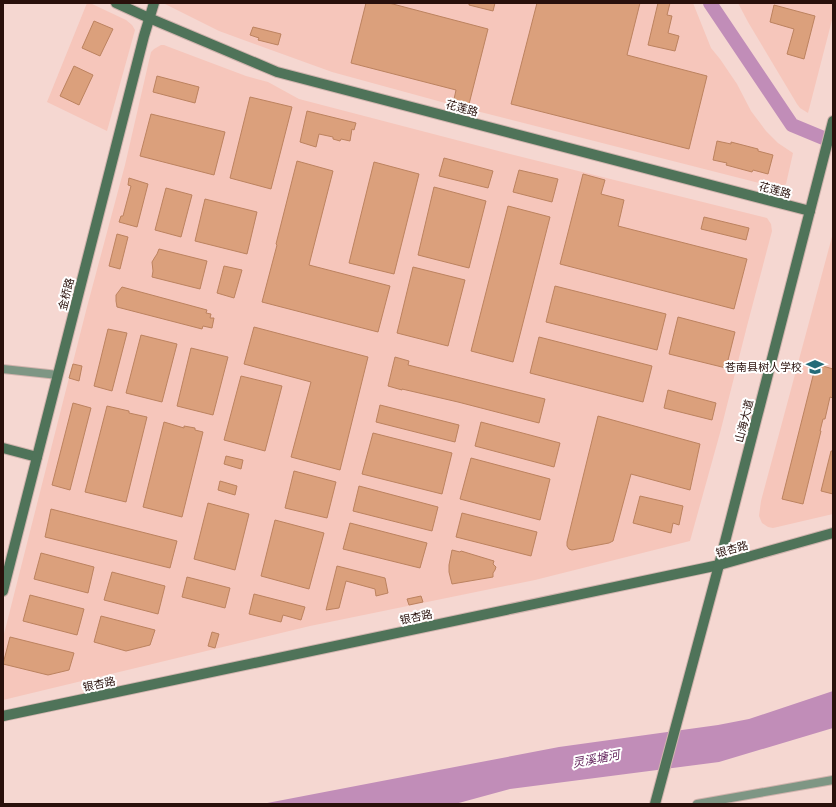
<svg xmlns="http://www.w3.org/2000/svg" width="836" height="807" font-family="Rubik,'Noto Sans SC',sans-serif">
<rect width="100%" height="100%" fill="#f5d7d1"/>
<g fill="#f6c6bb">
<polygon points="87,3 90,3 126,20 132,25 135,30 107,131 47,102"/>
<polygon points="165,3 693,3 711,48 720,59 737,84 751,111 766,131 778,143 793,153 786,184 782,187 779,188 449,104 332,72 219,31 165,4"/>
<polygon points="738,3 833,3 833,16 808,113 800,108 797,104 748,22"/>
<polygon points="161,45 164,45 169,47 246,76 268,82 299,99 510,154 767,218 771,224 772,231 747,326 720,433 690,541 535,580 310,626 3,700 3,638 87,307 125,165 151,52 154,49"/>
<polygon points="833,233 833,514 773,528 768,527 762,523 759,516 761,501"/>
</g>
<polygon fill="#c18db8" points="833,691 833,728 719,762 510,789 455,804 262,804 559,747 718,725 749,719"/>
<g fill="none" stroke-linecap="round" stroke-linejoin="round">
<polyline stroke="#c18db8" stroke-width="14" points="710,3 792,125 833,142"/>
</g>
<g fill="#dba07c" stroke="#bc825f">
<polygon points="366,3 389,3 488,29 468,108 453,104 456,90 351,63"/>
<polygon points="469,3 495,3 493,11 469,5"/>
<polygon points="537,3 640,3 627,55 707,76 689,149 511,104"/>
<polygon points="658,3 670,3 667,15 672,16 668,33 679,36 675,51 648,45"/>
<polygon points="774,5 815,16 804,59 787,54 794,29 770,22"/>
<polygon points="94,21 113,29 100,56 82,48"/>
<polygon points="253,27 281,34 278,45 258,40 259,38 250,35"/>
<polygon points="74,66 93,75 79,105 60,96"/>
<polygon points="157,76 199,87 195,103 153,92"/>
<polygon points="250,97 292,107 271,189 230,178"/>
<polygon points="307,111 356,123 354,130 352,129 350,141 341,139 340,141 333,139 333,137 319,134 316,147 300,142"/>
<polygon points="151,114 225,132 214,175 140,156"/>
<polygon points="717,141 731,144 731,142 758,149 758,151 773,155 768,174 753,170 752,172 726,165 727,163 713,160"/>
<polygon points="444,158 493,171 488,188 439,176"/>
<polygon points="297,161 333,171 309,265 390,286 378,332 262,302 277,245 276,244"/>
<polygon points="374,162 419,174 394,274 349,263"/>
<polygon points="519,170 558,179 552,202 513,192"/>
<polygon points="583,174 605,180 601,194 624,200 618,226 747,259 734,309 560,264"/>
<polygon points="129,178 148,184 137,227 119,222 121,216 123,216 131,186 128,185"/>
<polygon points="434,187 486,201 469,268 418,255"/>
<polygon points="166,188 192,195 181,237 155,230"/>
<polygon points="205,199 257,212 247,254 195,241"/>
<polygon points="508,206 550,217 513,362 471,351"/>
<polygon points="704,217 749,228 746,240 701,229"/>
<polygon points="117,234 128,237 120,269 109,266"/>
<polygon points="159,249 207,261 200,289 152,277 153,271 152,262 155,257 157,254"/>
<polygon points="224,266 242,270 234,298 217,293"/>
<polygon points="413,267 465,280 448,346 397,333"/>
<polygon points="555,286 666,314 657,350 546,322"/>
<polygon points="122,287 207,310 206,313 211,314 210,318 214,318 212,328 203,326 202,329 117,307 116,301 116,295"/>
<polygon points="678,317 735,332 726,368 669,354"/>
<polygon points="254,327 368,357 340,470 291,457 311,382 244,364"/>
<polygon points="108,329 127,333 112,391 94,386"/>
<polygon points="141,335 177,344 162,402 126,393"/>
<polygon points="539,337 652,366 643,402 530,373"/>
<polygon points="191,348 228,357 213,415 177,406"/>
<polygon points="395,357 409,361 408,365 545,399 539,423 458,402 402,389 402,390 388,386"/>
<polygon points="73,364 82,366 79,381 69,378"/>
<polygon points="816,364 833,369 833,398 830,397 825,419 823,419 820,431 821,431 803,504 782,499"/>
<polygon points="241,376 282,386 265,451 224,440"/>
<polygon points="668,390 716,403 712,420 664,408"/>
<polygon points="73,403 91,408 70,490 52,485"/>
<polygon points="380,405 459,425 455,442 376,422"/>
<polygon points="107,406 129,411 129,413 147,417 126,502 85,492"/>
<polygon points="598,416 700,444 690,490 631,474 613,541 609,543 572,550 569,549 567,546 567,542"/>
<polygon points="164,422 184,428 184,426 195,428 195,430 203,432 182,517 143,507"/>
<polygon points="481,422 560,443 554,467 475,446"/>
<polygon points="373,433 452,453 442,494 362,474"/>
<polygon points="831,451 833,451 833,494 821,491"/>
<polygon points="226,456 243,460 241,469 224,464"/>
<polygon points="471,458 550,479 540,520 460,499"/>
<polygon points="294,471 336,482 327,518 285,508"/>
<polygon points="220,481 237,486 235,495 218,490"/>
<polygon points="359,486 438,507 432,531 353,511"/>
<polygon points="640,496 683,506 679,525 673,523 671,533 633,523"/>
<polygon points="208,503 249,514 235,570 194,559"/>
<polygon points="51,509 177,541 170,568 45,537"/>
<polygon points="462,513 537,532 531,556 456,537"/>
<polygon points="275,520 324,533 309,589 261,576"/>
<polygon points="350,523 427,543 420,568 343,549"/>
<polygon points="452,550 460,552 461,551 494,561 493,564 496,567 495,570 493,573 493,577 452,584 449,572 449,565"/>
<polygon points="41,553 94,567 88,593 34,579"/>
<polygon points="337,566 385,578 388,593 376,596 375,589 346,581 339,608 326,610"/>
<polygon points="112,572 165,586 158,614 104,600"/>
<polygon points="187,577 230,588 225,608 182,597"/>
<polygon points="254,594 305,607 301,620 283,615 281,622 249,614"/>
<polygon points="30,595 84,609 77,635 23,621"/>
<polygon points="421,596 423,602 409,605 407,599"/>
<polygon points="101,616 155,630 150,645 126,651 94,642"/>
<polygon points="212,632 219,634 215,648 208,646"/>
<polygon points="10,637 74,653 69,670 48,675 3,664"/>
</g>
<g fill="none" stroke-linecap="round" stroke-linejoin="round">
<g stroke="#d0b3ad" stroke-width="10">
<g id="street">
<polyline points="3,369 58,375"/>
<polyline points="697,804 833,780"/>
</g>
</g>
<g stroke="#d0b3ad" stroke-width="12">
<g id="secondary">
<polyline points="116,3 149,18 277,72 810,211"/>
<polyline points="3,448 37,457"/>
<polyline points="3,591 144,36 154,3"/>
<polyline points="3,716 719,565 833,533"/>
<polyline points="655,804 719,565 833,121"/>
</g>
</g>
<use href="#street" stroke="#7e9684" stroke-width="8"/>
<use href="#secondary" stroke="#4f7359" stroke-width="10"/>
</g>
<defs>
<g id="school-bare" transform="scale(1.38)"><path d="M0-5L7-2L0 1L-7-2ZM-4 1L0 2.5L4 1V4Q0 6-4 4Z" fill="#246b78" stroke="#fff" stroke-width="2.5" paint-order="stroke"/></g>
</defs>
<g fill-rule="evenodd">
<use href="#school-bare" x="815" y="367"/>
</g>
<g text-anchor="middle" stroke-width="4" stroke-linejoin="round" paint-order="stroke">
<g font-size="11" fill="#29100b" stroke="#fff">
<text transform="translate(462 108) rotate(15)" y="4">花莲路</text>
<text transform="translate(775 190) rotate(15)" y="4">花莲路</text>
<text transform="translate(66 294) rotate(-76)" y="4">金桥路</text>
<text transform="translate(744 421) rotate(-76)" y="4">山海大道</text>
<text transform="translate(732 549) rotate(-15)" y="4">银杏路</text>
<text transform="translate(416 617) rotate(-12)" y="4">银杏路</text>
<text transform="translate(99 684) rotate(-12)" y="4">银杏路</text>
</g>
<g font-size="11" fill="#29100b" stroke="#fff" text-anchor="end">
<text x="802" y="371">苍南县树人学校</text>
</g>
<g font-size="12" font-style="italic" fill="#672960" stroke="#fff">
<text transform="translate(596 759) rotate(-11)" y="4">灵溪塘河</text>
</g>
</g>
<rect width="836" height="807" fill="none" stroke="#29100b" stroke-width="8"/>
</svg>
